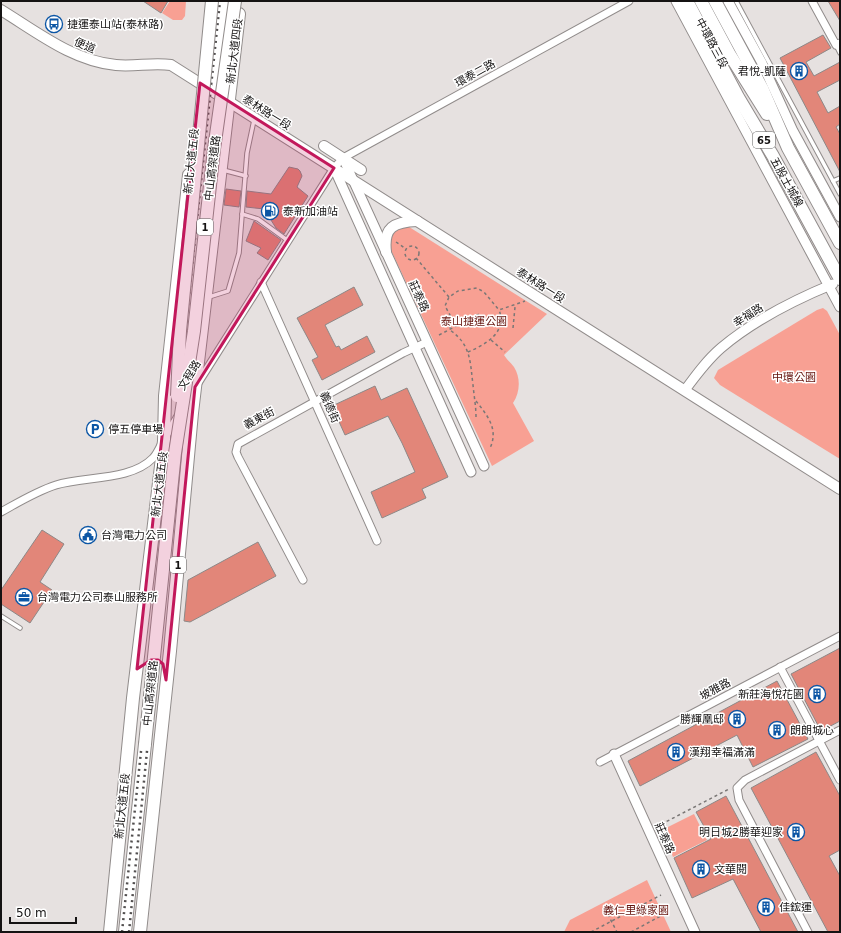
<svg xmlns="http://www.w3.org/2000/svg" width="841" height="933" font-family="'DejaVu Sans','Noto Sans TC',sans-serif">
<rect width="100%" height="100%" fill="#e6e1e0"/>
<g fill="#f8a093">
<polygon points="170,1 186,1 185,16 182,20 173,20 162,13"/>
<path d="M 406,225 L 547,314 L 504,355 C 507,360 511,363 514,367 C 521,378 520,393 513,403 L 534,441 L 492,466 L 390,248 C 388,235 393,228 406,225 Z"/>
<polygon points="823,308 827,311 840,335 840,459 720,385 714,378 718,370 817,310"/>
<polygon points="694,814 707,840 673,857 662,830"/>
<polygon points="647,880 671,932 564,932 570,920"/>
</g>
<g fill="#e28679" stroke="#8d8887">
<polygon points="143,1 168,1 161,13"/>
<polygon points="828,1 840,1 840,21"/>
<polygon points="823,35 831,48 806,62 814,76 840,62 840,80 817,92 828,113 840,106 840,124 836,127 840,134 840,172 780,58"/>
<polygon points="289,167 298,169 300,171 302,176 297,187 308,196 284,234 276,228 264,209 246,207 247,191 271,194"/>
<polygon points="226,189 241,191 239,207 224,205"/>
<polygon points="254,221 281,240 268,260 257,253 261,248 246,241"/>
<polygon points="354,287 363,305 325,325 336,347 339,346 341,350 367,336 375,352 322,380 312,360 318,357 297,318"/>
<polygon points="375,386 381,400 407,388 448,477 422,489 426,498 382,518 371,492 415,472 402,443 388,416 345,435 332,406"/>
<polygon points="42,530 64,544 40,582 52,590 30,623 1,604 1,590"/>
<polygon points="258,542 276,576 190,622 184,621 188,580"/>
<polygon points="840,648 840,721 821,731 791,674"/>
<polygon points="777,681 808,739 753,767 737,735 640,786 628,761"/>
<polygon points="816,752 840,796 840,850 829,856 840,876 840,932 828,932 751,788"/>
<polygon points="726,796 798,932 761,932 733,879 692,898 674,858 711,839 696,812"/>
</g>
<g fill="none" stroke-linecap="round" stroke-linejoin="round">
<g stroke="#918c8b" stroke-width="5.5">
<g id="service">
<polyline points="736,1 840,194"/>
<polyline points="836,45 840,53"/>
<polyline points="223,170 246,176"/>
<polyline points="833,181 840,178"/>
<polyline points="242,214 258,219 287,240"/>
<polyline points="209,297 228,291 239,253 247,153 254,120"/>
<polyline points="1,616 20,628"/>
</g>
</g>
<g stroke="#918c8b" stroke-width="9">
<g id="minor">
<polyline points="812,1 836,45 840,43"/>
<polyline points="261,282 377,541"/>
<polyline points="198,383 334,168 343,158 629,1"/>
<polyline points="166,436 178,416"/>
<path d="M 1,512 C 19,502 37,491 56,485 C 84,476 131,481 153,458 C 156,455 159,449 161,445"/>
<polyline points="303,580 238,457 236,452 238,444 403,353 427,342"/>
<polyline points="780,667 840,780"/>
<polyline points="600,762 840,636"/>
<polyline points="808,932 739,800 737,788 745,780 840,730"/>
</g>
</g>
<g stroke="#918c8b" stroke-width="11">
<g id="tertiary">
<polyline points="676,1 840,307"/>
<polyline points="728,1 762,63 793,131 840,217"/>
<polyline points="343,158 484,466"/>
<polyline points="334,168 471,472"/>
<path d="M 685,390 C 696,375 707,360 721,348 C 753,321 794,300 833,284"/>
<polyline points="614,754 695,932"/>
</g>
</g>
<g stroke="#918c8b" stroke-width="12">
<g id="secondary">
<path d="M 1,10 C 37,32 73,61 116,65 C 135,67 153,62 171,65 L 840,489"/>
<polyline points="324,146 361,170"/>
<path d="M 386,252 C 383,227 394,222 417,221"/>
</g>
</g>
<g stroke="#918c8b" stroke-width="14">
<g id="primary">
<polyline points="110,932 133,698 164,441 165,396 189,175"/>
<polyline points="140,932 170,651 192,413 239,14"/>
</g>
</g>
<g stroke="#918c8b" stroke-width="14">
<g id="trunk">
<polyline points="223,1 215,77 228,102"/>
<polyline points="687,1 738,97 773,156 840,279"/>
<polyline points="701,1 730,55 767,114"/>
<polyline points="715,1 762,88 788,148 840,243"/>
<polyline points="125,932 145,744"/>
</g>
</g>
<g stroke="#7a7776" stroke-width="1.5" stroke-dasharray="3 3" stroke-linecap="butt">
<polyline points="396,242 406,249"/>
<circle cx="412" cy="253" r="7"/>
<polyline points="416,258 449,297"/>
<polyline points="513,328 515,307"/>
<polyline points="439,335 481,313"/>
<polyline points="491,340 505,352"/>
<path d="M 468,352 C 485,345 508,332 499,310 L 525,301"/>
<path d="M 476,401 C 487,415 499,429 490,448"/>
<path d="M 476,417 C 476,406 474,396 473,385 C 470,361 471,345 450,330 L 450,315 L 445,306 L 449,297 L 458,291 L 477,288 L 484,292 L 499,310"/>
<polyline points="656,827 729,789"/>
<polyline points="605,909 617,932"/>
<polyline points="591,932 661,895"/>
<polyline points="631,932 668,912"/>
</g>
<use href="#service" stroke="#fff" stroke-width="3.5"/>
<use href="#minor" stroke="#fff" stroke-width="7"/>
<use href="#tertiary" stroke="#fff" stroke-width="9"/>
<use href="#secondary" stroke="#fff" stroke-width="10"/>
<use href="#primary" stroke="#fff" stroke-width="12"/>
<use href="#trunk" stroke="#fff" stroke-width="12"/>
<g stroke="#524f4f" stroke-width="2.5" stroke-dasharray="2 4" stroke-linecap="butt">
<polyline points="122,932 220,1"/>
<polyline points="129,932 148,741"/>
</g>
<g stroke="#918c8b" stroke-width="14" stroke-linecap="butt">
<g id="trunk-bridge">
<polyline points="177,396 180,331 212,1"/>
<polyline points="145,744 175,453 194,331 214,149 235,1"/>
</g>
</g>
<use href="#trunk-bridge" stroke="#fff" stroke-width="12"/>
</g>
<path fill="#c2185b" fill-opacity="0.2" stroke="#c2185b" stroke-width="3" stroke-linejoin="round" d="M 200,83 L 334,168 L 195,387 L 166,680 L 163,664 L 158,660 L 151,660 L 137,669 Z"/>
<defs>
<g id="bus-ring" transform="scale(0.9)"><circle r="9.5" fill="#fff" stroke="#0c56a5" stroke-width="1.5"/><path d="M-5-6H5V4H4V6H2V4H-2V6H-4V4H-5ZM-3.5-4V0h7V-4ZM-3.5 1.2v1.5H-2V1.2ZM2 1.2v1.5H3.5V1.2Z" fill="#0c56a5"/></g>
<g id="building-ring" transform="scale(0.9)"><circle r="9.5" fill="#fff" stroke="#0c56a5" stroke-width="1.5"/><path d="M-4-6H4V6H1V3H-1V6H-4ZM-2.5-4.3h1.7v1.8h-1.7ZM.8-4.3h1.7v1.8H.8ZM-2.5-1h1.7V.8h-1.7ZM.8-1h1.7V.8H.8Z" fill="#0c56a5"/></g>
<g id="fuel-ring" transform="scale(0.9)"><circle r="9.5" fill="#fff" stroke="#0c56a5" stroke-width="1.5"/><path d="M-5.5-6h7V0h2V4h1.3V-2.5L3-4.5l.8-.8L6-3V5H2.5V1h-1V6h-7ZM-4.2-4.7v3.2H.2V-4.7Z" fill="#0c56a5"/></g>
<g id="parking-ring" transform="scale(0.9)"><circle r="9.5" fill="#fff" stroke="#0c56a5" stroke-width="1.5"/><path d="M-3.5-5.5H1a3.5 3.5 0 0 1 0 7H-1V5.5H-3.5ZM-1-3.4V-.6H.8a1.4 1.4 0 0 0 0-2.8Z" fill="#0c56a5"/></g>
<g id="civic-ring" transform="scale(0.9)"><circle r="9.5" fill="#fff" stroke="#0c56a5" stroke-width="1.5"/><path d="M-.6-6.5H3V-4.5H.6V-3L4-1V1h2V6H-6V1h2V-1L-.6-3ZM-1.2 2.5V6h2.4V2.5Z" fill="#0c56a5"/></g>
<g id="office-ring" transform="scale(0.9)"><circle r="9.5" fill="#fff" stroke="#0c56a5" stroke-width="1.5"/><path d="M-6-3h4V-5.5h4V-3h4V5H-6ZM-1-4.5V-3h2v-1.5ZM-6 0V1H6V0Z" fill="#0c56a5"/></g>
</defs>
<g fill-rule="evenodd">
<use href="#bus-ring" x="54" y="24"/>
<use href="#building-ring" x="799" y="71"/>
<use href="#fuel-ring" x="270" y="211"/>
<use href="#parking-ring" x="95" y="429"/>
<use href="#civic-ring" x="88" y="535"/>
<use href="#office-ring" x="24" y="597"/>
<use href="#building-ring" x="817" y="694"/>
<use href="#building-ring" x="737" y="719"/>
<use href="#building-ring" x="777" y="730"/>
<use href="#building-ring" x="676" y="752"/>
<use href="#building-ring" x="796" y="832"/>
<use href="#building-ring" x="701" y="869"/>
<use href="#building-ring" x="766" y="907"/>
</g>
<g text-anchor="middle" stroke-width="3" stroke-linejoin="round" paint-order="stroke">
<g fill="#fff" stroke="#5b5a5a" stroke-width="1">
<rect x="753" y="132" width="22" height="16" rx="3"/>
<rect x="197" y="219" width="16" height="16" rx="3"/>
<rect x="170" y="557" width="16" height="16" rx="3"/>
</g>
<g font-size="10" font-weight="bold" fill="#151313">
<text x="764" y="144">65</text>
<text x="205" y="231">1</text>
<text x="178" y="569">1</text>
</g>
<g font-size="11" fill="#151313" stroke="#fff" text-anchor="start">
<text x="67" y="28">捷運泰山站(泰林路)</text>
<text x="786" y="75" text-anchor="end">君悅-凱薩</text>
<text x="283" y="215">泰新加油站</text>
<text x="108" y="433">停五停車場</text>
<text x="101" y="539">台灣電力公司</text>
<text x="37" y="601">台灣電力公司泰山服務所</text>
<text x="804" y="698" text-anchor="end">新莊海悅花園</text>
<text x="724" y="723" text-anchor="end">勝輝凰邸</text>
<text x="790" y="734">朗朗城心</text>
<text x="689" y="756">漢翔幸福滿滿</text>
<text x="783" y="836" text-anchor="end">明日城2勝華迎家</text>
<text x="714" y="873">文華閱</text>
<text x="779" y="911">佳鋐運</text>
</g>
<g font-size="11" fill="#151313" stroke="#fff">
<text transform="translate(712 43) rotate(62)" y="4">中環路三段</text>
<text transform="translate(85 45) rotate(23)" y="4">便道</text>
<text transform="translate(234 51) rotate(-83)" y="4">新北大道四段</text>
<text transform="translate(475 73) rotate(-29)" y="4">環泰二路</text>
<text transform="translate(267 112) rotate(32)" y="4">泰林路一段</text>
<text transform="translate(191 161) rotate(-84)" y="4">新北大道五段</text>
<text transform="translate(212 168) rotate(-83)" y="4">中山高架道路</text>
<text transform="translate(787 182) rotate(61)" y="4">五股土城線</text>
<text transform="translate(541 285) rotate(32)" y="4">泰林路一段</text>
<text transform="translate(419 296) rotate(65)" y="4">莊泰路</text>
<text transform="translate(748 315) rotate(-32)" y="4">幸福路</text>
<text transform="translate(189 375) rotate(-58)" y="4">文程路</text>
<text transform="translate(330 407) rotate(66)" y="4">義德街</text>
<text transform="translate(259 418) rotate(-28)" y="4">義東街</text>
<text transform="translate(159 484) rotate(-83)" y="4">新北大道五段</text>
<text transform="translate(715 689) rotate(-28)" y="4">坡雅路</text>
<text transform="translate(150 693) rotate(-84)" y="4">中山高架道路</text>
<text transform="translate(122 806) rotate(-84)" y="4">新北大道五段</text>
<text transform="translate(665 838) rotate(66)" y="4">莊泰路</text>
</g>
<g font-size="11" fill="#65140e" stroke="#fff">
<text x="474" y="325">泰山捷運公園</text>
<text x="794" y="381">中環公園</text>
<text x="636" y="914">義仁里綠家園</text>
</g>
</g>
<rect width="841" height="933" fill="none" stroke="#151313" stroke-width="4"/>
<path d="M10 917v6h66v-6" fill="none" stroke="#151313" stroke-width="2"/>
<text x="16" y="917" font-size="12" fill="#151313" stroke="#ffffff" stroke-width="3" paint-order="stroke">50 m</text>
</svg>
